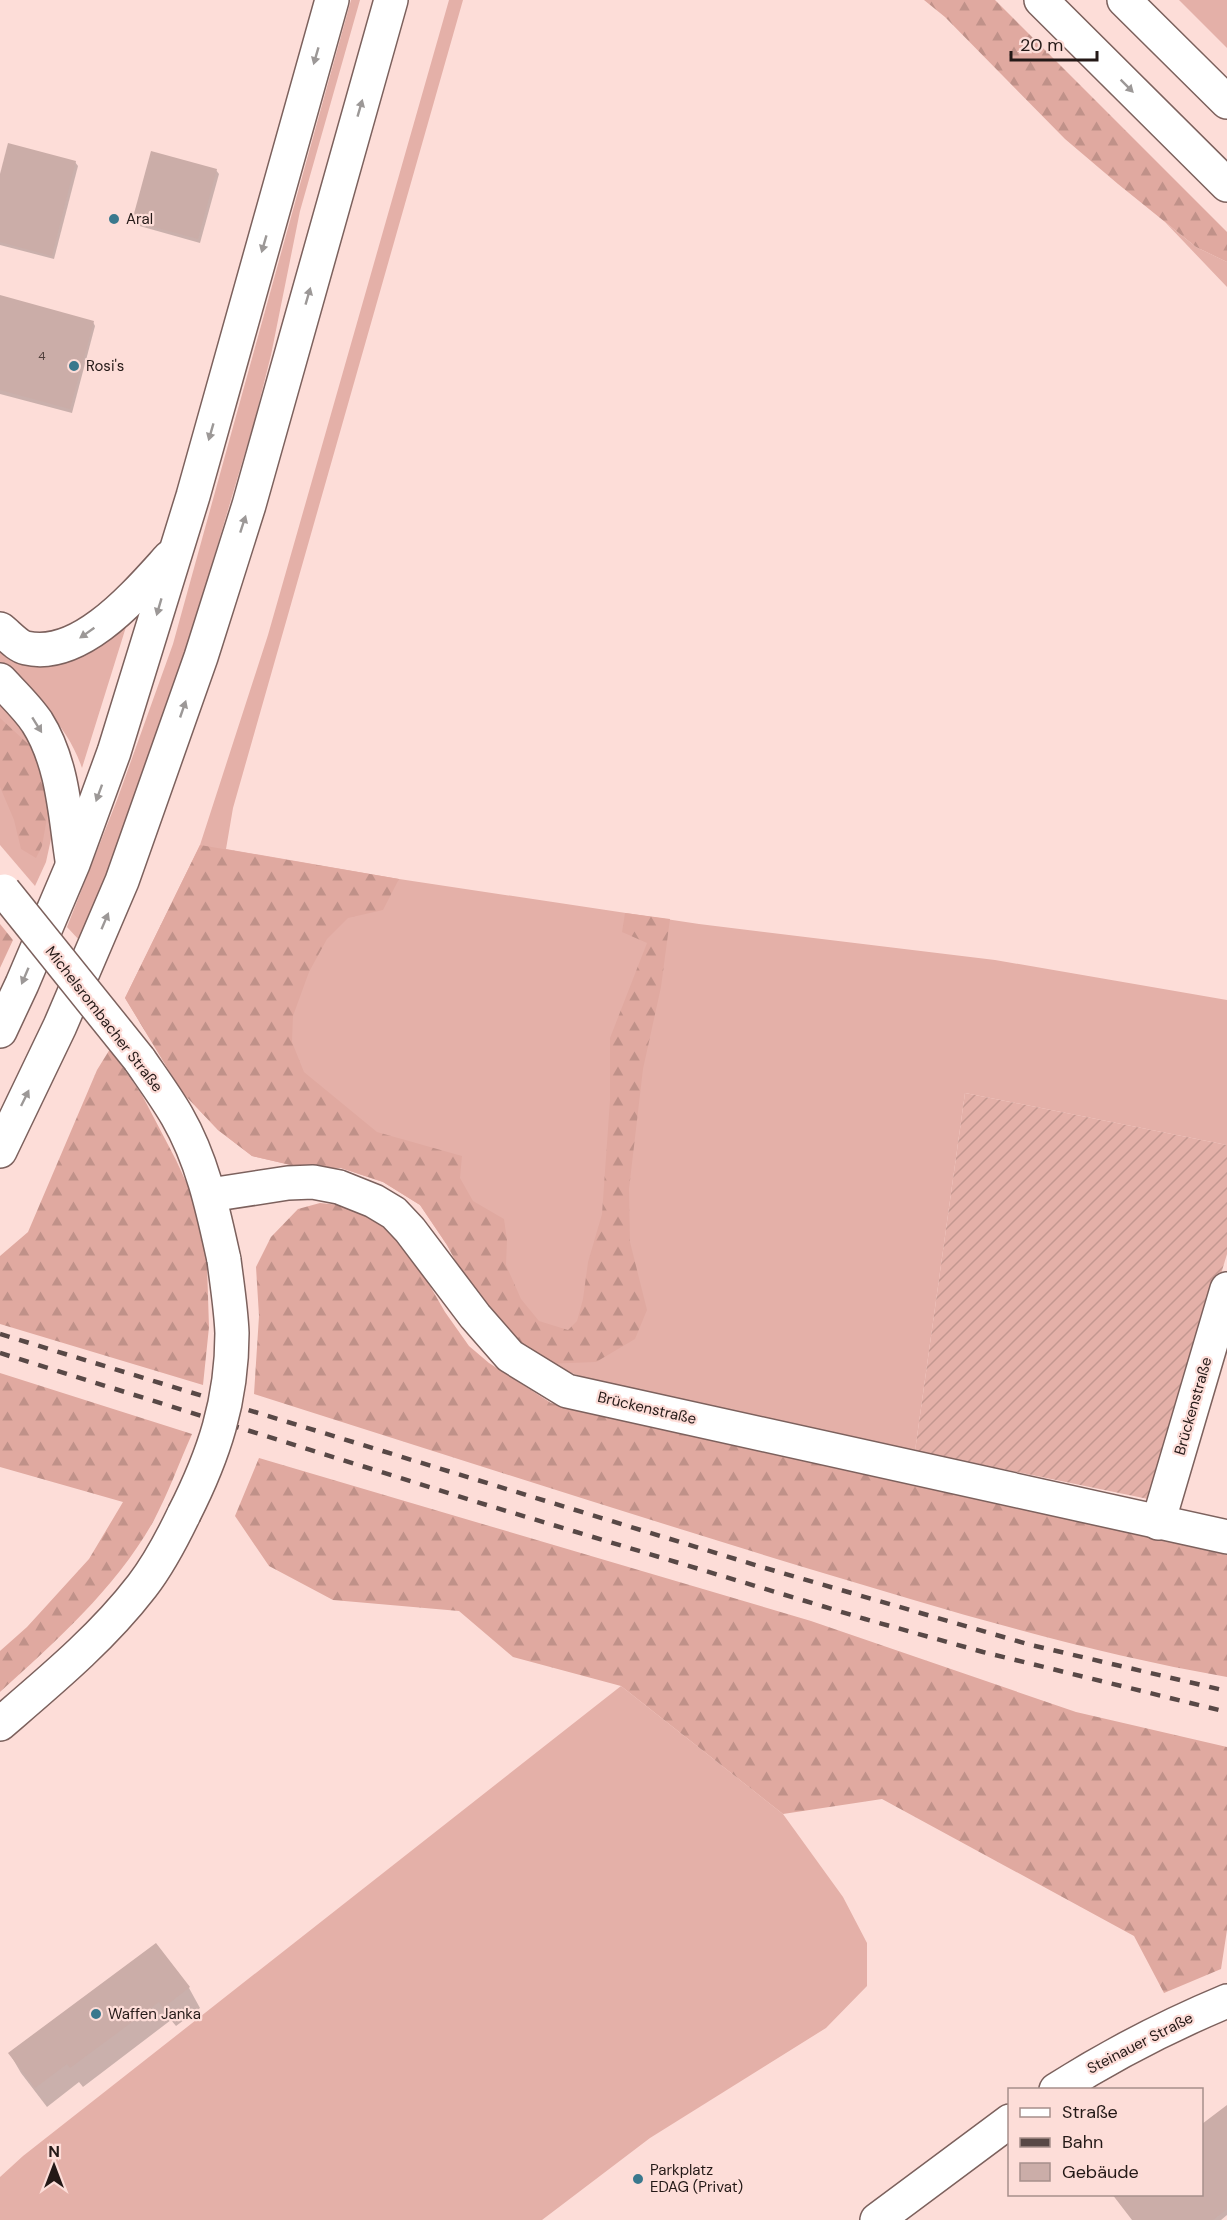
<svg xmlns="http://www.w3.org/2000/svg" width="1227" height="2220" font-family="'DM Sans',sans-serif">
<defs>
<pattern id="forest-firs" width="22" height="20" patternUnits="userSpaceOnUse" patternTransform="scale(1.5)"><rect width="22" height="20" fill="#e0a9a0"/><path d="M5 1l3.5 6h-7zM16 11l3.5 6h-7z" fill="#c09189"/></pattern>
<pattern id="garden-furrows" width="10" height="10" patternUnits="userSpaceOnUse" patternTransform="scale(1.5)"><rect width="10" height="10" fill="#e4b0a8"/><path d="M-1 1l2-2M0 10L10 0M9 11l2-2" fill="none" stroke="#c39790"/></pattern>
</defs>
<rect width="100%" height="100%" fill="#fdddd8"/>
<g fill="#e4b0a8">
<polygon points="351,0 360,0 300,211 271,355 255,419 176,685 100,893 80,941 67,927 117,800 173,644"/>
<polygon points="449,0 463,0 233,808 226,849 399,879 699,924 995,960 1227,1000 1227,1145 965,1093 915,1451 620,1390 546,1364 466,1280 447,1245 420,1205 383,1182 341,1168 295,1166 252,1156 218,1130 182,1092 125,998 200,845 268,635"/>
<polygon points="1179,0 1227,0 1227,48"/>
<polygon points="1165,222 1196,247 1227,262 1227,287"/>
<path d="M 130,614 L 82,768 C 67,724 34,695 0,665 L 0,645 C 11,650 43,665 53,664 C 86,663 109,636 130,614 Z"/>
<polygon points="0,696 34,732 56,816 46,862 35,886 0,845"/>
<polygon points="621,1686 783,1814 843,1897 867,1943 867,1986 826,2028 650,2138 542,2220 0,2220 0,2177 23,2156"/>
</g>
<g fill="url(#forest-firs)">
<polygon points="924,0 995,0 1227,232 1227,262 1196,247 1118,184 1065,139 945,17"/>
<polygon points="0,718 38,753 50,801 42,846 36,858 21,849 14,820 0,787"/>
<polygon points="200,845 399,879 383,910 348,918 327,939 309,972 293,1016 292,1042 304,1072 377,1132 462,1156 460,1178 473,1201 504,1219 507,1240 506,1265 521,1299 539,1321 568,1330 577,1321 583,1299 588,1262 602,1214 610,1100 610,1038 647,943 622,932 625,913 670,919 661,987 643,1069 629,1189 630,1242 647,1310 635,1339 596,1362 546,1364 530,1356 466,1280 447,1245 420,1205 383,1182 341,1168 295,1166 252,1156 218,1130 182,1092 125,998"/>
<polygon points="0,924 13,940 0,968"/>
<polygon points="110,1049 142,1095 176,1160 198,1208 207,1265 209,1327 203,1385 0,1324 0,1256 28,1232 97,1070"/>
<path d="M 320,1203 L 350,1206 L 387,1220 L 422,1272 L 445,1312 L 469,1346 L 489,1363 L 551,1403 L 1227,1555 L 1227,1677 C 1083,1652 943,1609 803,1567 C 620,1511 437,1452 254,1394 L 259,1316 L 256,1267 L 271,1237 L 298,1209 Z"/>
<path d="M 0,1373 L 192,1434 C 179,1463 168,1494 153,1522 C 115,1589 56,1641 0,1692 L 0,1651 L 27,1627 L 89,1559 L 123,1502 L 0,1467 Z"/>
<polygon points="259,1458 811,1621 1076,1712 1227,1747 1227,1930 1221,1969 1164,1993 1134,1936 882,1799 783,1814 621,1686 513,1657 459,1611 333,1600 269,1566 235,1516"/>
</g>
<polygon fill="url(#garden-furrows)" points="965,1093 1227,1145 1227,1254 1153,1500 915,1451"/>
<g fill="#0003">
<polygon points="75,162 78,166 54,259 0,245 0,180"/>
<polygon points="216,170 219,174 200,243 136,225 133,221"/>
<polygon points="0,297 93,322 95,326 72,413 0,394"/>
<polygon points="156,1945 189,1988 200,2008 176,2026 171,2020 83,2087 79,2082 47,2107 21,2073 10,2054"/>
<polygon points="1227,2107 1227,2215 1221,2220 1132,2220 1202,2194 1202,2126"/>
</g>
<g fill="#cbada8">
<polygon points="8,143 76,161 52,256 0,242 0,174"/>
<polygon points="151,151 217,169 198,239 132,221"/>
<polygon points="0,295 94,321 70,409 0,390"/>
<polygon points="156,1943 190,1987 163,2008 159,2002 70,2068 67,2064 35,2088 8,2053"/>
<polygon points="1227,2105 1227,2209 1213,2220 1132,2220 1112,2194 1202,2194 1202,2124"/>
</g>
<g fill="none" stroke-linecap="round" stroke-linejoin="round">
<g stroke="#7c615d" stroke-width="36">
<g id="minor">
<polyline points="210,1195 288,1183 313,1182 339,1187 374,1201 394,1213 410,1230 475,1316 510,1356 567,1391 1227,1537"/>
<polyline points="1158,1523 1227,1289"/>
</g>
</g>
<g stroke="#7c615d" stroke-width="36">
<g id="tertiary">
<path d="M 1056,2090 C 1111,2055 1167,2026 1227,2001"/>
<polyline points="877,2220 1010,2121"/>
</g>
</g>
<g stroke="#7c615d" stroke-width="36">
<g id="secondary">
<path d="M 139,1059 C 152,1078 166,1097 177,1116 C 203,1161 213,1210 224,1260"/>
<path d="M 0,1724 C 50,1681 102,1638 142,1586 C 159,1564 172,1539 184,1514"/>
</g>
</g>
<g stroke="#7c615d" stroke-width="36">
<g id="trunk">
<path d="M 0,629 C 7,634 17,646 26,648 C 81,661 138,592 170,557"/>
<path d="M 0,680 C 12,693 27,707 37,722 C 63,763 65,814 72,860"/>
<polyline points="0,1031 22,984 73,864 114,752 193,496 332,0"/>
<polyline points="0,1151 60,1026 122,881 201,657 249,505 391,0"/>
</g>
</g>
<g stroke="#7c615d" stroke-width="36">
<g id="motorway">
<polyline points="1041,0 1227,185"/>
<polyline points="1124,0 1227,102"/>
</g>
</g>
<use href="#minor" stroke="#fff" stroke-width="33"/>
<use href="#tertiary" stroke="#fff" stroke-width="33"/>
<use href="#secondary" stroke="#fff" stroke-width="33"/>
<use href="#trunk" stroke="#fff" stroke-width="33"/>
<use href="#motorway" stroke="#fff" stroke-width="33"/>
<g stroke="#584846" stroke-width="4.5" stroke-dasharray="10 10" stroke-linecap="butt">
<polyline points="0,1334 765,1568 1031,1645 1227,1691"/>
<polyline points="0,1353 490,1506 865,1619 983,1652 1227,1712"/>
</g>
<g stroke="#7c615d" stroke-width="36" stroke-linecap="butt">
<g id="secondary-bridge">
<polyline points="4,891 139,1059"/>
<path d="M 184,1514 C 214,1455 232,1401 232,1333 C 231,1309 227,1284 224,1260"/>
</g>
</g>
<use href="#secondary-bridge" stroke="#fff" stroke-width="33"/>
</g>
<defs><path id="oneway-solid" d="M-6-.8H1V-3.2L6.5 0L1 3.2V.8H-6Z" transform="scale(1.5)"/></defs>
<g fill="#9c9897">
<use href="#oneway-solid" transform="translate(316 56) rotate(106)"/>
<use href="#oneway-solid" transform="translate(1127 86) rotate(45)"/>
<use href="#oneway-solid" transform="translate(360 108) rotate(-74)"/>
<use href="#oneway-solid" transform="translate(264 244) rotate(106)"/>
<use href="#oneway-solid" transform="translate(308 296) rotate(-74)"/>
<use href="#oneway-solid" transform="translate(211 432) rotate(106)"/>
<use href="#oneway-solid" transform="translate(243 524) rotate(-72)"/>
<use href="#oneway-solid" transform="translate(159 607) rotate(106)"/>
<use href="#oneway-solid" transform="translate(87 633) rotate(145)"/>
<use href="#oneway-solid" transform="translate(183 709) rotate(-71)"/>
<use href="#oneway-solid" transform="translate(37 725) rotate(58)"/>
<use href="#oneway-solid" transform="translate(99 793) rotate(110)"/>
<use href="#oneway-solid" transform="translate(105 921) rotate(-67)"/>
<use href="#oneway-solid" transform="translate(25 976) rotate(113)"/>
<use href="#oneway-solid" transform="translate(25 1098) rotate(-64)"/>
</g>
<g fill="#3a788d" stroke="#fdddd8" stroke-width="2">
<circle cx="114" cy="219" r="6"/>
<circle cx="74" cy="366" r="6"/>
<circle cx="96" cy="2014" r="6"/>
<circle cx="638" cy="2179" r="6"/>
</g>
<g text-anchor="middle" stroke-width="4.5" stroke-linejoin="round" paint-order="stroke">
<g font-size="12" fill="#4e3e3b">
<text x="42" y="360">4</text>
</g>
<g font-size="15" fill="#241917" stroke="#fdddd8" text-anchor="start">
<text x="126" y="224">Aral</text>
<text x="86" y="371">Rosi's</text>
<text x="108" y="2019">Waffen Janka</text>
<text x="650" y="2175">Parkplatz<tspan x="650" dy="17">EDAG (Privat)</tspan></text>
</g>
<g font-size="15" fill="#241917" stroke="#fdddd8">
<text transform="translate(104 1019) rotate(52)" y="5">Michelsrombacher Straße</text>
<text transform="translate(1193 1406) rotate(-74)" y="5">Brückenstraße</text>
<text transform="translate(647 1408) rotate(13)" y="5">Brückenstraße</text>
<text transform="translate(1140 2043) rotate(-27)" y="5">Steinauer Straße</text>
</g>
</g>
<rect x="1008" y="2088" width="195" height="108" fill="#fdddd8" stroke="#a68f8b" stroke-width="1.5"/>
<rect x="1020" y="2108" width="30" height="9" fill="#ffffff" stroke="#a68f8b" stroke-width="1.5"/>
<text x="1062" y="2118" font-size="18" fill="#241917">Straße</text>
<rect x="1020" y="2138" width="30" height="9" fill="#584846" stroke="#a68f8b" stroke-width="1.5"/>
<text x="1062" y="2148" font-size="18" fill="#241917">Bahn</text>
<rect x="1020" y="2163" width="30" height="18" fill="#cbada8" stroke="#a68f8b" stroke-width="1.5"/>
<text x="1062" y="2178" font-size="18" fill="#241917">Gebäude</text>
<g transform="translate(54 2166)" stroke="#fdddd8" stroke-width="4.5" paint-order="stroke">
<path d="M0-4.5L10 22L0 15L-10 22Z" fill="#241917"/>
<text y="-9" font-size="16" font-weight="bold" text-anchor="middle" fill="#241917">N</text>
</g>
<path d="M1011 51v9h86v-9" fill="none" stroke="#241917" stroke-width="3"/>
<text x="1020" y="51" font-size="18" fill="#241917" stroke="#fdddd8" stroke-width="4.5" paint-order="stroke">20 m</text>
</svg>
